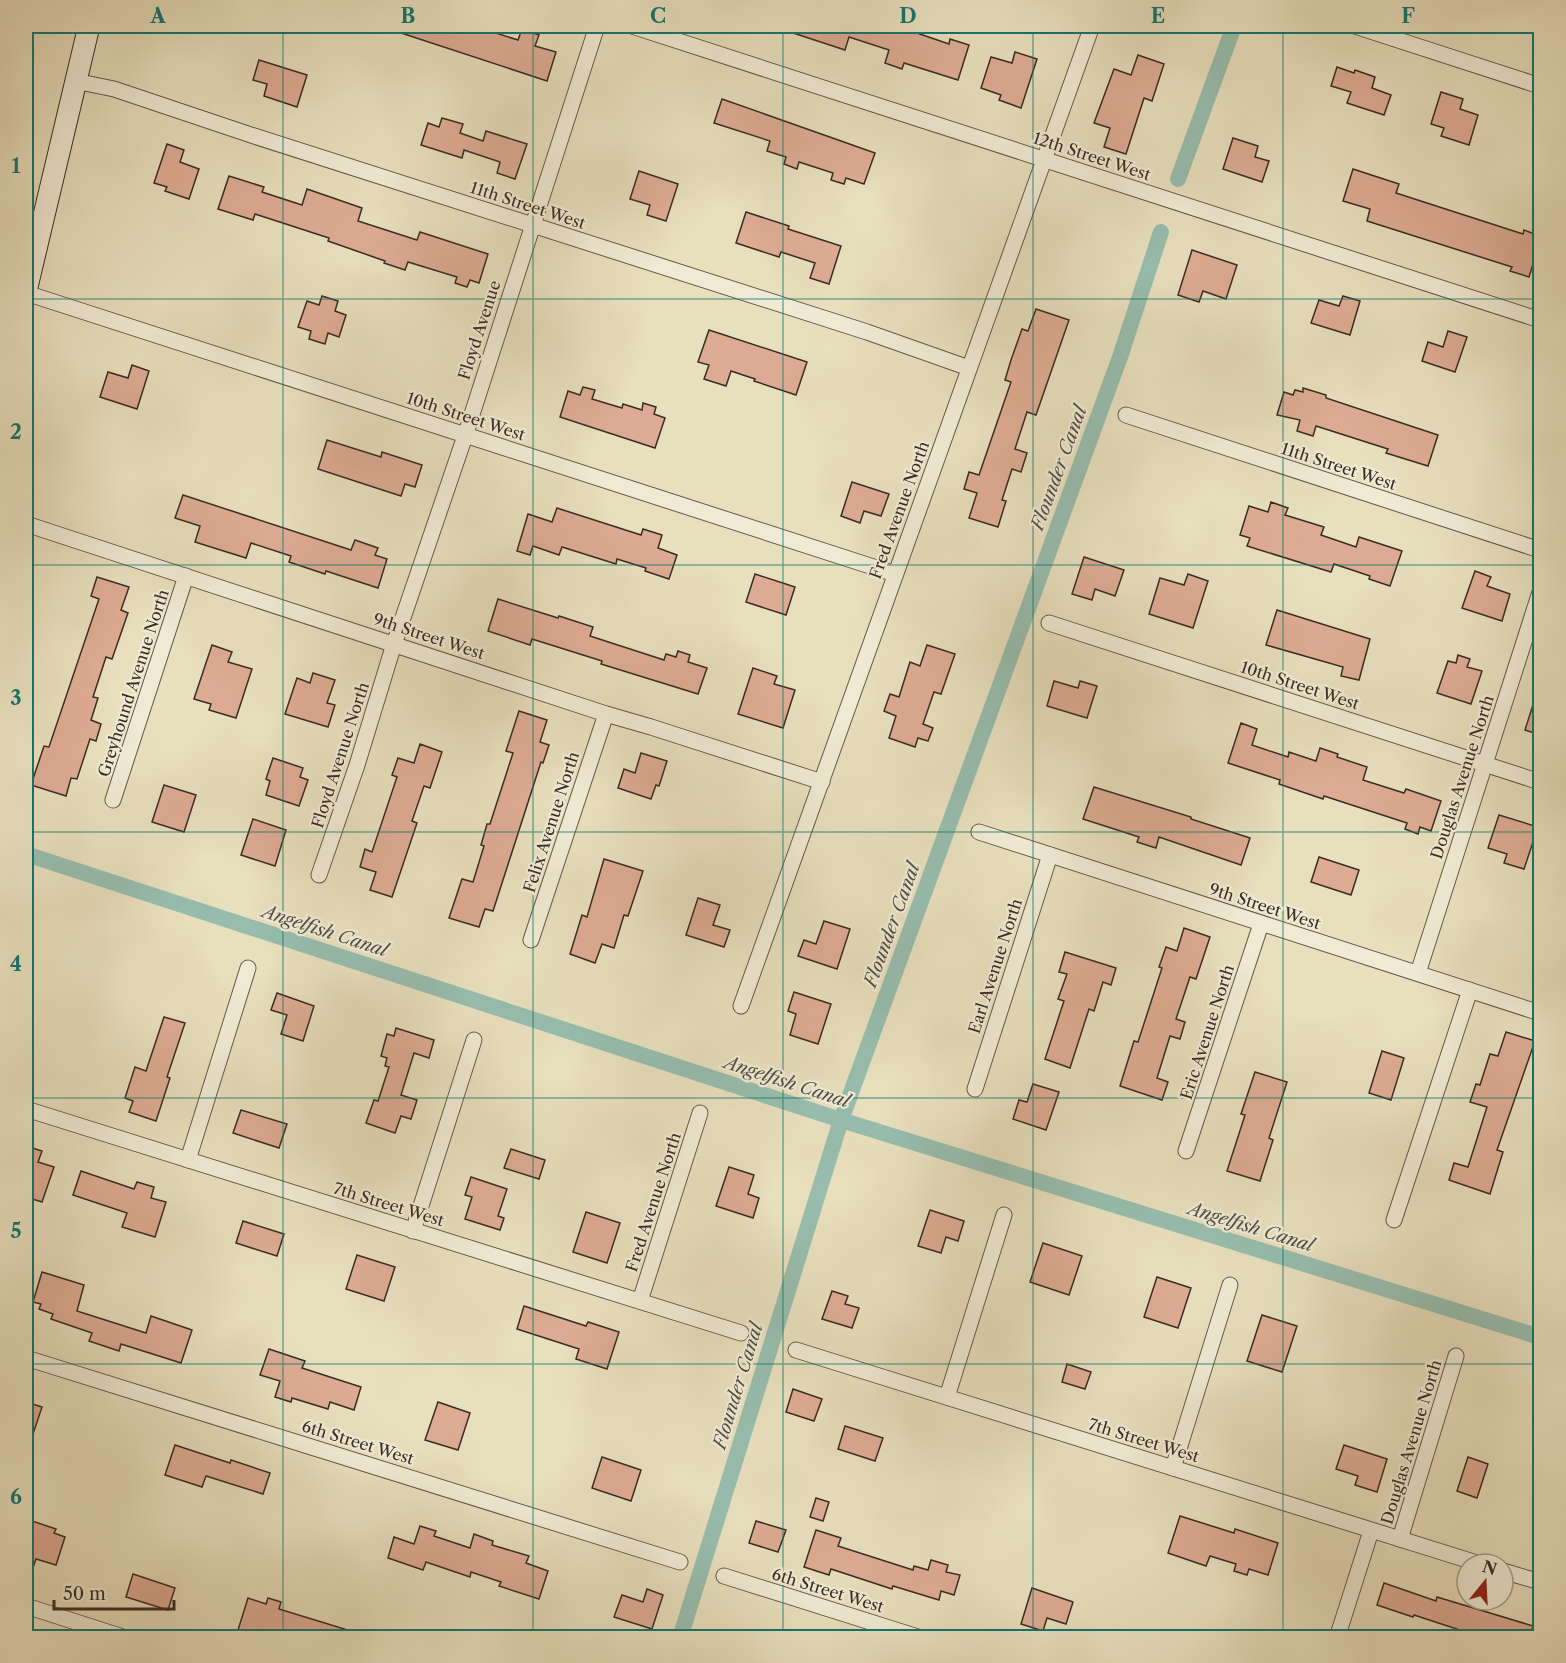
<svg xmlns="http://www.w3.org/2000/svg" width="1566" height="1663" font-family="'Libre Caslon Text',serif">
<rect width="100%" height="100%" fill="#e8dfbd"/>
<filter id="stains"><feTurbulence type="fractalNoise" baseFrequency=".00333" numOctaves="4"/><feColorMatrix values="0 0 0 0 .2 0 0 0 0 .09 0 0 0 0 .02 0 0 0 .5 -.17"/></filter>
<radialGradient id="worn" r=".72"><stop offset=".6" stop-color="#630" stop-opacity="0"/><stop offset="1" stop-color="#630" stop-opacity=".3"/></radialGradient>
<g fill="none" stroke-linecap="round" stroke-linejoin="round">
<g stroke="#97bdae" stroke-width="16">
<polyline points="1178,179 1234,26"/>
<polyline points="26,854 841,1120 1540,1337"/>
<polyline points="680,1638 841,1120 1120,357 1161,232"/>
</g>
</g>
<g fill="#ddab93" stroke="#392d22" stroke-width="1.5">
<polygon points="387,26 480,26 480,28 518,40 522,29 539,35 535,46 556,52 547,81 386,28"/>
<polygon points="779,26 902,26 915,30 914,32 949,44 950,39 969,45 958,80 904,63 902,69 885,63 889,50 849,37 845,50 778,28"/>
<polygon points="1015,52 1037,59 1021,108 999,100 1001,95 981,88 991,57 1012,63"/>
<polygon points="1138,55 1164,64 1152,101 1144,98 1126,154 1104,147 1110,128 1094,123 1114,69 1131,75"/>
<polygon points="259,60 307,75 297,107 264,96 267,84 253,80"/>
<polygon points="1337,67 1354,73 1355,70 1375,77 1372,88 1391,95 1384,115 1347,103 1351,92 1331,86"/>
<polygon points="1441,92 1463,99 1460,109 1478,115 1469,145 1441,136 1444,128 1431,124"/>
<polygon points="722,99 875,153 864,184 846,178 844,184 831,180 833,173 799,162 797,169 784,164 786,157 767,151 770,141 714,123"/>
<polygon points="442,118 463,124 460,133 483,141 486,131 527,144 515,179 497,173 500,162 464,150 462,158 421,145 428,123 439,127"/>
<polygon points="1233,138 1258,146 1255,157 1269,161 1262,182 1223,169"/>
<polygon points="167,144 184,150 180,162 199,169 189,199 165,191 167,187 154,183"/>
<polygon points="1353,169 1399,184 1396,193 1523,234 1524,230 1540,236 1540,267 1533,264 1529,277 1510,271 1512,267 1367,221 1370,209 1343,201"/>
<polygon points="639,171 678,184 666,221 647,215 650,205 630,199"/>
<polygon points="229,176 264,187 262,192 302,205 307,189 362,208 358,221 417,240 420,232 488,254 479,283 470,280 467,287 455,283 457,277 408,262 405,270 384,263 385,261 328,241 329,238 255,214 253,220 218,209"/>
<polygon points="746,212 789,226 788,229 841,246 829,284 810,278 815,263 781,252 779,257 736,243"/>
<polygon points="1192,250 1237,265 1226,299 1203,291 1199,302 1178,295"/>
<polygon points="322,296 338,301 335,311 346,315 339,337 328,333 325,344 309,339 311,331 298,327 307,301 319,305"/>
<polygon points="1343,296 1360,301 1350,335 1311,323 1319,300 1339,306"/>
<polygon points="1036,309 1069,320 1036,415 1027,412 1015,449 1027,453 1021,472 1012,469 1002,500 1006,501 998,527 969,518 977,493 964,489 969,472 979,475 1011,382 1005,380 1011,360 1022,329 1028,331"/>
<polygon points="709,330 807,362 796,395 754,381 755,379 731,371 726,386 704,379 709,365 698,362"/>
<polygon points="1448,331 1467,337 1455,372 1422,361 1428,342 1443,347"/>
<polygon points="132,365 149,371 137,409 100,397 108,372 128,378"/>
<polygon points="583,387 595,390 592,399 622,408 623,404 642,410 643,403 656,407 654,414 665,418 655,448 560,417 568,391 580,395"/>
<polygon points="1303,388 1326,395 1326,398 1438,435 1428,466 1386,453 1388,449 1316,426 1313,436 1297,431 1300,420 1277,415 1284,392 1293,395 1295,390 1303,392"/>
<polygon points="327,440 381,457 382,452 422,465 415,487 405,484 401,496 318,469"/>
<polygon points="852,482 889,494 881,516 864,511 860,523 841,516"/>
<polygon points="183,495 351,550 355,540 378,548 375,555 387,559 378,588 326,571 325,574 289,562 291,556 251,543 246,558 195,542 200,526 175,518"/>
<polygon points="1271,502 1288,508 1285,515 1324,527 1321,535 1356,547 1359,537 1402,551 1390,586 1369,579 1370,576 1334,564 1331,572 1247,546 1250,538 1240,535 1249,506 1268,512"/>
<polygon points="557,508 641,535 643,529 662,535 658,548 677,555 669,579 645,571 646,568 617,559 616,564 562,547 559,555 533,546 530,555 517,551 528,514 552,522"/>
<polygon points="1084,557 1124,570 1115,596 1095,589 1092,600 1072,594"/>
<polygon points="1475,571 1491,577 1487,586 1510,594 1502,621 1462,608"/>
<polygon points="755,574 795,587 786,615 746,602"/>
<polygon points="1188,574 1208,581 1193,628 1149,614 1160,578 1184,585"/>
<polygon points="97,577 129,587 121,610 128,613 112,659 106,657 93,697 98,698 91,720 101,724 96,741 90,739 77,779 71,778 66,796 31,785 44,746 49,747 99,599 91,596"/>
<polygon points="498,599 558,618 559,616 593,627 590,636 664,660 666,654 676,657 678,651 690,655 688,662 707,668 698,694 601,664 602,661 532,639 530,645 488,631"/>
<polygon points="1277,610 1370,639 1359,680 1341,676 1343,667 1266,645"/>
<polygon points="212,645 232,652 228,662 252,669 236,718 209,710 211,704 194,699"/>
<polygon points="927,645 955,654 941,694 934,692 923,724 933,728 928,741 918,738 915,747 889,738 896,716 884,711 890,694 899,697 910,662 920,666"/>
<polygon points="1458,655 1470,659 1467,667 1482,671 1471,704 1437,693 1448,661 1456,663"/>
<polygon points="753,668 777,676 774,684 795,690 783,728 738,714"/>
<polygon points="313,673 335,680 327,703 335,705 328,727 285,714 297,678 310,683"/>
<polygon points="1054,681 1078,688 1080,681 1097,686 1087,718 1047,706"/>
<polygon points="1538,689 1540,689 1540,735 1525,730"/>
<polygon points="519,711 547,720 540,742 549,745 543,763 541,762 493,911 485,909 479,927 449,918 462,879 473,882 484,846 481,845 487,824 490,824 513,753 506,751"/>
<polygon points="1241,723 1257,729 1252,745 1288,757 1289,752 1316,761 1320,748 1338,754 1337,757 1367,767 1363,780 1404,793 1406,789 1441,801 1431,831 1420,827 1418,834 1405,829 1407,823 1324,796 1323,799 1279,784 1280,780 1228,763"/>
<polygon points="420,744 442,752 430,788 424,786 412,821 417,823 392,897 370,890 376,872 360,867 365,849 372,852 397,777 392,775 398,758 414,763"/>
<polygon points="641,753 667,761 659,786 656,785 651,799 618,788 624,769 635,773"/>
<polygon points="273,758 303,768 300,777 308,780 299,806 266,795 270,781 266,779"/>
<polygon points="164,785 196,795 184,832 152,822"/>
<polygon points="1094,787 1191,817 1191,819 1250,838 1241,865 1159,837 1156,848 1137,842 1139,837 1083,819"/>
<polygon points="1499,815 1538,827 1524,869 1504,863 1507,854 1488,848"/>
<polygon points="253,819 286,830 275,866 241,855"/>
<polygon points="1319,857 1359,870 1351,895 1311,882"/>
<polygon points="604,859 643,871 628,916 624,915 614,948 602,944 595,963 570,954 582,915 587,917"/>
<polygon points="698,898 720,905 713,925 730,930 724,947 686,935"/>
<polygon points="824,921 850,929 837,969 798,956 804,940 816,944"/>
<polygon points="1184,928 1210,937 1196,979 1190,977 1176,1019 1185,1022 1180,1039 1170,1036 1157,1078 1168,1082 1162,1100 1120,1086 1134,1041 1138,1042 1162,968 1159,967 1166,947 1177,951"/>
<polygon points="1065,952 1116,968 1111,985 1103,982 1094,1011 1089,1009 1070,1068 1045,1059 1064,1001 1058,999 1067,974 1059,972"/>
<polygon points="794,992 831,1004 818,1044 790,1035 796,1014 788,1011"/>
<polygon points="277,993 314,1006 303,1041 281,1034 287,1015 271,1010"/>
<polygon points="164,1017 185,1023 167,1077 170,1078 156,1121 129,1112 133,1101 125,1098 135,1067 146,1071"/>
<polygon points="396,1028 434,1040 429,1058 414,1053 401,1095 417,1100 411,1119 401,1116 395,1133 366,1123 374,1100 378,1101 389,1067 385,1066 387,1058 381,1056 387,1034 394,1036"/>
<polygon points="1506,1032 1535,1041 1497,1150 1503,1152 1490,1194 1449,1180 1454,1163 1468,1167 1487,1107 1470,1102 1476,1084 1480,1085 1490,1054 1498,1056"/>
<polygon points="1382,1051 1404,1058 1391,1100 1369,1093"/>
<polygon points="1255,1072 1287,1082 1269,1138 1273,1140 1260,1181 1227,1171 1245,1115 1241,1114"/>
<polygon points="1033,1084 1059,1092 1046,1130 1013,1119 1019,1100 1027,1102"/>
<polygon points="241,1110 287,1124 279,1148 233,1133"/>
<polygon points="26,1146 42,1151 38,1162 54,1167 42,1202 26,1197"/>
<polygon points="511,1149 545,1160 539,1179 504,1168"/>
<polygon points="729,1167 754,1175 748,1194 759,1198 753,1218 716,1206"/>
<polygon points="81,1171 134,1189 137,1182 154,1187 151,1198 166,1202 155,1237 122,1227 127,1213 73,1195"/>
<polygon points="471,1177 507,1189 498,1216 504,1218 500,1230 465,1219 472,1197 465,1195"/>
<polygon points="930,1210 964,1221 958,1241 946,1237 941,1253 918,1246"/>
<polygon points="586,1212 620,1223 607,1263 573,1252"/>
<polygon points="243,1221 284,1234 277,1256 236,1243"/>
<polygon points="1043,1243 1082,1256 1069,1295 1030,1282"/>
<polygon points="357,1255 395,1267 384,1301 346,1289"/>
<polygon points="42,1272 84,1285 77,1311 146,1333 151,1316 192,1330 181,1363 121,1344 119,1351 89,1341 92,1333 51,1319 53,1314 39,1309 41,1304 33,1302"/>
<polygon points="1157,1277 1191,1288 1178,1328 1144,1317"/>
<polygon points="832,1291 848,1296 845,1304 859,1308 852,1328 822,1319"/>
<polygon points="524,1306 586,1326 588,1322 619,1332 607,1369 576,1359 579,1349 517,1329"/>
<polygon points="1262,1315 1297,1326 1282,1372 1247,1361"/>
<polygon points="269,1349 305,1361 302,1368 361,1387 354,1410 330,1402 328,1409 292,1398 291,1402 275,1397 280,1381 260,1375"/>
<polygon points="1067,1364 1091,1372 1085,1389 1062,1382"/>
<polygon points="793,1389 822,1399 814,1421 786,1412"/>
<polygon points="26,1402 42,1407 28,1449 26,1449"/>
<polygon points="438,1402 470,1413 458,1450 425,1440"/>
<polygon points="845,1426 883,1438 875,1461 838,1449"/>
<polygon points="175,1445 230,1463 231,1460 270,1473 263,1494 206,1476 202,1487 165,1475"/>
<polygon points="1344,1445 1387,1459 1377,1492 1355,1485 1358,1476 1336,1469"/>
<polygon points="602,1457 641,1470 631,1501 592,1488"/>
<polygon points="1468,1457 1488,1464 1477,1498 1457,1491"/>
<polygon points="816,1498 829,1502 823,1521 810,1517"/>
<polygon points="1180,1516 1234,1533 1235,1529 1278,1543 1268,1575 1249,1569 1247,1575 1234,1571 1236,1564 1210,1556 1206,1566 1168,1553"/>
<polygon points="26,1519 56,1529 54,1533 65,1537 56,1565 36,1559 28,1582 26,1582"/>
<polygon points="756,1521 786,1530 778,1552 749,1543"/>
<polygon points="420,1526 436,1531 434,1536 470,1548 474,1534 493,1541 492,1545 529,1556 526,1563 548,1571 539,1599 499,1586 501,1582 471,1572 470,1577 426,1562 423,1570 388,1558 394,1537 414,1544"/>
<polygon points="816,1530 841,1538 838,1546 913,1570 914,1566 928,1570 931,1560 948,1565 946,1572 960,1575 954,1595 941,1591 939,1600 893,1586 892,1589 831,1569 829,1575 804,1567"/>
<polygon points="133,1574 175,1588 168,1610 126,1597"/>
<polygon points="1384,1583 1436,1601 1437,1597 1533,1626 1529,1638 1484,1638 1414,1615 1413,1617 1377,1605"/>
<polygon points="1032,1588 1073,1602 1066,1624 1047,1618 1043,1631 1021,1624"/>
<polygon points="647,1589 663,1595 652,1629 614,1617 622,1595 643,1602"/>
<polygon points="248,1598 266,1604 268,1598 281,1602 279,1609 364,1635 363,1638 262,1638 238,1630"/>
</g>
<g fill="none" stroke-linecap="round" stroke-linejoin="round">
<g stroke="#655a49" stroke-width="17">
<g id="minor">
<polyline points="632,26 1540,320"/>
<polyline points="1355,26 1540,86"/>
<polyline points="75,81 114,89 251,135 867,332 969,368"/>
<polyline points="26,293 895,574"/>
<polyline points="1126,415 1540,550"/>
<polyline points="26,524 606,714 651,727 822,782"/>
<polyline points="1049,623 1540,782"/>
<polyline points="113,800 186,576"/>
<polyline points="979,832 1540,1013"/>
<polyline points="319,875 357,765 394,644 465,436 597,26"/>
<polyline points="531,940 606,714"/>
<polyline points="1418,973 1540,592"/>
<polyline points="741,1006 1092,26"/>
<polyline points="975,1089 1050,855"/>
<polyline points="26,1109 741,1333"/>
<polyline points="1186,1151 1261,924"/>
<polyline points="188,1160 248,968"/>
<polyline points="1394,1220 1470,990"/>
<polyline points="413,1231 474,1040"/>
<polyline points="640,1301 700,1113"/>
<polyline points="796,1350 1480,1564"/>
<polyline points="26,1358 680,1562"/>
<polyline points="947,1397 1004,1215"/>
<polyline points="1173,1468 1230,1285"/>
<polyline points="1400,1539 1456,1356"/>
<polyline points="1503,1571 1540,1582"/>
<polyline points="724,1576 921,1638"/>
<polyline points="26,1606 126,1638"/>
<polyline points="1337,1638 1371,1531"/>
</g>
</g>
<g stroke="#392d22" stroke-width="23">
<polyline id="secondary" points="26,291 89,26"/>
</g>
<use href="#minor" stroke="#f0ead4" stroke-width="15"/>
<use href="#secondary" stroke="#f0ead4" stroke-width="21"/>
</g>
<path fill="none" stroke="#0f766e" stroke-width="1.5" stroke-opacity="0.55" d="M 283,26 L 283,1638M 533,26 L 533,1638M 783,26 L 783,1638M 1033,26 L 1033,1638M 1283,26 L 1283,1638M 26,299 L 1540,299M 26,565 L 1540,565M 26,832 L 1540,832M 26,1098 L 1540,1098M 26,1364 L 1540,1364"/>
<g text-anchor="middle" stroke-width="4.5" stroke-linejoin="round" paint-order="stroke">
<g font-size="16" fill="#392d22" stroke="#f0ead4">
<text transform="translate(1092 156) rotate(18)" y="6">12th Street West</text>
<text transform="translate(528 205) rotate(18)" y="6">11th Street West</text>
<text transform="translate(479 330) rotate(-72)" y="6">Floyd Avenue</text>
<text transform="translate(466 416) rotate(18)" y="6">10th Street West</text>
<text transform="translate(1339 466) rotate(18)" y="6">11th Street West</text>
<text transform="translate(899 510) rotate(-70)" y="6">Fred Avenue North</text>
<text transform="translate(429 636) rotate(18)" y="6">9th Street West</text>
<text transform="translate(133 683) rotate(-72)" y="6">Greyhound Avenue North</text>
<text transform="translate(1300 685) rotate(18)" y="6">10th Street West</text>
<text transform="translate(340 755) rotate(-72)" y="6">Floyd Avenue North</text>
<text transform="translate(1462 777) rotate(-72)" y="6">Douglas Avenue North</text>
<text transform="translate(551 822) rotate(-72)" y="6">Felix Avenue North</text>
<text transform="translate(1265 906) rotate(18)" y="6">9th Street West</text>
<text transform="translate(995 966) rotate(-72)" y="6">Earl Avenue North</text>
<text transform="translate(1207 1032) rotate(-72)" y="6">Eric Avenue North</text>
<text transform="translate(653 1202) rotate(-72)" y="6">Fred Avenue North</text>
<text transform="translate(389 1204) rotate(17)" y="6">7th Street West</text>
<text transform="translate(1144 1440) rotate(17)" y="6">7th Street West</text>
<text transform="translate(358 1442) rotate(17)" y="6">6th Street West</text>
<text transform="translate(1411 1442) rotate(-73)" y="6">Douglas Avenue North</text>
<text transform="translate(828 1590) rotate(17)" y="6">6th Street West</text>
</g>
<g font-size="18" font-style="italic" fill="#505145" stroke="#f0ead4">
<text transform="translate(1059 468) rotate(-70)" y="6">Flounder Canal</text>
<text transform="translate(892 925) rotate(-70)" y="6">Flounder Canal</text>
<text transform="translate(325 931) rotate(18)" y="6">Angelfish Canal</text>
<text transform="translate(787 1082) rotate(18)" y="6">Angelfish Canal</text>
<text transform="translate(1251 1227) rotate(17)" y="6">Angelfish Canal</text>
<text transform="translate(738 1386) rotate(-73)" y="6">Flounder Canal</text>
</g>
</g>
<rect width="1566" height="1663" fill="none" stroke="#e8dfbd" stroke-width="66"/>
<g transform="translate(1485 1582) rotate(18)"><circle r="28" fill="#f0ead4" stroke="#a79e8d" stroke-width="1.5"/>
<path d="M0-4.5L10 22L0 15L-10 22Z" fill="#8f2418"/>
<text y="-9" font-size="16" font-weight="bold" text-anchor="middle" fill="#392d22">N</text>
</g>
<path d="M54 1600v9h120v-9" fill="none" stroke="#392d22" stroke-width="3"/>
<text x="63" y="1600" font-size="18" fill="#392d22" stroke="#f0ead4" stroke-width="4.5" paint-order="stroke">50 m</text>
<rect x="33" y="33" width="1500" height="1597" fill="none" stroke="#0f766e" stroke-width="2"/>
<g font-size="20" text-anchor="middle" font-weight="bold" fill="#0f766e">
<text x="158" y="23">A</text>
<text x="408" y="23">B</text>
<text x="658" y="23">C</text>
<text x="908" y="23">D</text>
<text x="1158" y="23">E</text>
<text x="1408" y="23">F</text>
<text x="16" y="173">1</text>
<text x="16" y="439">2</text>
<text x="16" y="705">3</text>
<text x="16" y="971">4</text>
<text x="16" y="1238">5</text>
<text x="16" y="1504">6</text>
</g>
<rect width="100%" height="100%" filter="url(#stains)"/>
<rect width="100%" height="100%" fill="url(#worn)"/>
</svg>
